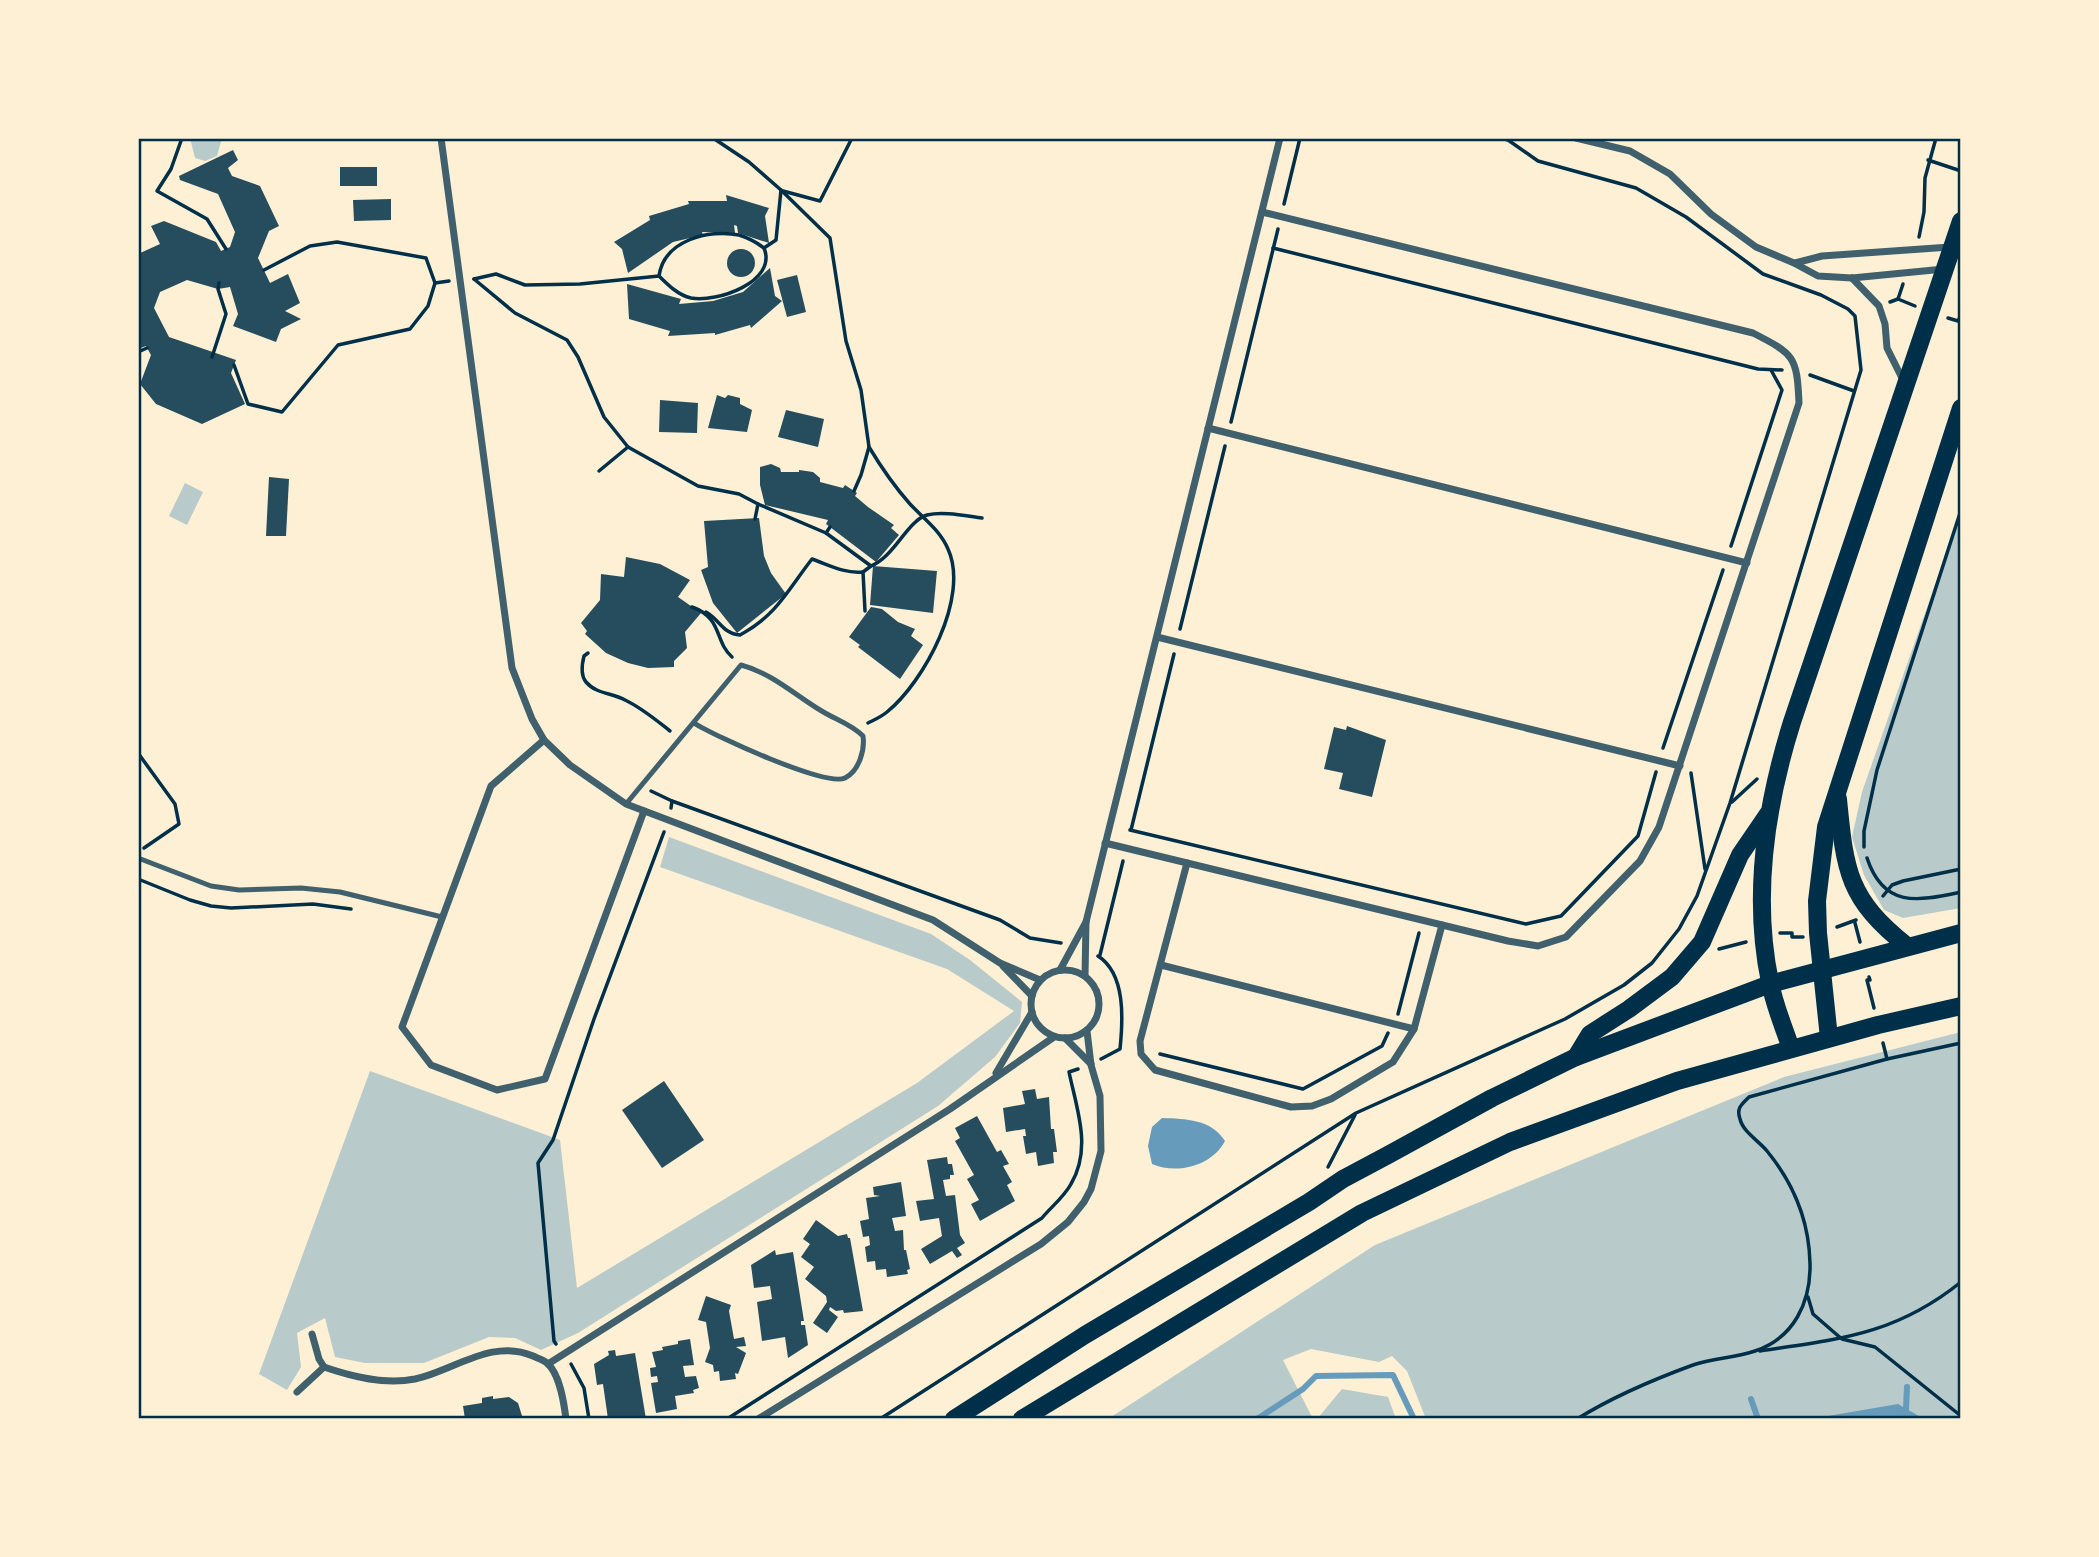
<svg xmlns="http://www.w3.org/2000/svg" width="2099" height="1557" font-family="Helvetica,sans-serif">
<rect width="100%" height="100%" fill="#fdf0d5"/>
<g fill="#b9caca">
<polygon points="190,138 222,138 217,156 205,161 195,158"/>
<polygon points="185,483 203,492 187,525 169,516"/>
<polygon points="1961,511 1961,908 1903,918 1884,910 1864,875 1852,837 1862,792"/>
<polygon points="669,837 931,934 970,960 1022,1002 1020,1023 995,1057 938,1106 578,1333 541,1350 515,1338 489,1337 424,1363 365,1363 335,1357 325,1318 297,1333 301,1367 287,1390 259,1374 370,1071 560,1140 577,1288 917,1083 1014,1011 947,969 660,867"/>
<polygon points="1961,1032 1961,1419 1426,1419 1407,1371 1392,1356 1379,1362 1311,1349 1283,1360 1313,1419 1108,1419 1375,1245 1784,1077"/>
<polygon points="1342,1389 1388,1397 1396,1419 1317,1419"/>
</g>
<g fill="#669bbc">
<path d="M 1162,1118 C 1186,1119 1211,1119 1225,1141 C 1212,1166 1177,1175 1152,1164 L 1148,1146 L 1152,1127 Z"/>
<polygon points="1898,1404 1924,1419 1818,1419 1822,1417"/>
</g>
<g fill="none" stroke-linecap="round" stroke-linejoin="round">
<g stroke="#669bbc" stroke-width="6">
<polyline points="1751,1399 1758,1419"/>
<polyline points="1906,1409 1907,1387"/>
<polyline points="1257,1419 1303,1389 1316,1376 1393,1375 1414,1419"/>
</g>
</g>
<g fill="#264d5e">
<polygon points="233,150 238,160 228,168 232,176 260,186 279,226 269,231 258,258 270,283 288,274 300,303 285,311 301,319 281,329 276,342 233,326 238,314 230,287 218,289 187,280 160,292 154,308 169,337 236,360 231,373 245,404 202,424 156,404 140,384 151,355 146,346 138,349 138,254 160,244 151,226 164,221 216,242 221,251 230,247 235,232 218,194 180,180 179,176"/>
<rect x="340" y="167" width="37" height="19"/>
<polygon points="726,195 769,208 765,216 769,243 738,233 737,226 734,225 735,233 702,232 703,235 673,242 628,273 622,249 614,242 650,220 649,216 689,204 688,201 727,201"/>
<polygon points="391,199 391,220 354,221 353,200"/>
<circle cx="741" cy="263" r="14"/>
<polygon points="770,268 775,296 782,301 751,328 750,325 715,335 715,333 668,336 670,331 629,319 627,284 681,299 679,304 713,301 743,292"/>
<polygon points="797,275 806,312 787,317 777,280"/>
<polygon points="717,395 725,398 728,395 740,398 740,404 752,410 747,432 708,428"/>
<polygon points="660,400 698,403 697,433 659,432"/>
<polygon points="786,410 824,419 818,447 778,437"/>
<polygon points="771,464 780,468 781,472 799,472 799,470 813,472 820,478 820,482 843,488 845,485 857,493 855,496 868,507 894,525 891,528 899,535 876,562 826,524 828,520 765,505 760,485 760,467"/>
<polygon points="269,477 289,479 286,536 266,536"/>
<polygon points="759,518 764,556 771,573 786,594 737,633 713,603 701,570 708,567 704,521"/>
<polygon points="626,557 660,564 690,580 678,597 701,613 685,632 687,648 674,661 674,667 648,668 628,663 606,653 585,634 587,631 581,623 600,600 601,574 624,577"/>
<polygon points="873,566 937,571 933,613 870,605"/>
<polygon points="871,607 882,609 898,622 915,629 911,636 923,645 900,679 858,647 860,645 849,637"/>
<polygon points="1347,726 1386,740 1372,797 1339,789 1343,773 1324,769 1334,727 1346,730"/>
<polygon points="664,1081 704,1140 662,1168 622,1110"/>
<polygon points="1035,1089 1037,1099 1049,1097 1051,1129 1054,1129 1057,1152 1053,1152 1054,1163 1038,1166 1036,1152 1026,1154 1023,1136 1026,1136 1025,1129 1006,1132 1003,1108 1025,1104 1022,1091"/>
<polygon points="977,1116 997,1152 1001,1150 1009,1164 1003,1166 1012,1182 1007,1185 1015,1201 980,1221 971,1204 979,1200 967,1179 974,1175 955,1141 960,1138 955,1128"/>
<polygon points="947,1157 948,1164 952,1164 954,1175 950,1175 950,1179 943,1180 946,1196 955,1195 960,1235 965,1243 957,1248 962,1255 957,1258 952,1251 930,1264 921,1249 942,1236 939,1218 920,1221 916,1201 934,1199 927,1160"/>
<polygon points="901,1182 906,1216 892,1218 895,1231 903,1230 904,1250 906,1250 910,1269 907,1270 908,1274 887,1277 886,1269 876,1270 875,1261 867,1262 865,1247 870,1245 869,1236 863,1237 860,1221 869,1219 866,1198 880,1196 874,1195 873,1187"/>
<polygon points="816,1220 838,1236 847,1234 848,1238 850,1238 863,1311 844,1313 843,1310 836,1311 830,1307 829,1310 838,1317 827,1333 813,1323 827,1302 826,1296 805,1279 814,1267 801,1257 810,1244 803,1239"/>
<polygon points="775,1250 776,1255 793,1252 804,1321 801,1321 801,1325 805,1325 808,1345 788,1358 785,1337 762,1341 757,1302 772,1299 770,1286 754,1288 751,1265"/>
<polygon points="706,1296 731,1305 729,1311 734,1339 744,1337 746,1346 736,1347 746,1353 738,1374 735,1373 736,1379 720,1381 719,1371 714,1372 713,1365 705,1362 710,1348 706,1322 698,1320"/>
<polygon points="690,1339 694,1365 683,1366 685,1377 696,1376 699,1388 693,1390 694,1393 675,1396 677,1409 656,1413 651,1383 658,1382 657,1376 651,1377 650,1368 656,1367 652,1352 663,1350 662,1347 678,1344 678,1341"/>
<polygon points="615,1350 616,1356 635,1353 646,1419 608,1419 603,1384 597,1385 594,1364 609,1355 608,1351"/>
<polygon points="493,1396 493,1399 509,1397 518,1403 523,1419 465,1419 463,1406 482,1403 482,1398"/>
</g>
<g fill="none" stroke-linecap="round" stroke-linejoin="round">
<g stroke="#003049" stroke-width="3.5">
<polyline points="182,138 171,169 157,191 207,219 226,249"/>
<polyline points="1928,160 1961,171"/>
<polyline points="781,190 830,238 846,341 861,390 869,447 861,475 854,491"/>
<polyline points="783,191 820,201 852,138"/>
<polyline points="1284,204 1300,138"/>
<polyline points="1919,237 1924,212 1925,178 1936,138"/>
<polyline points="1273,248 1758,369 1782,370"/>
<polyline points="264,270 310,246 337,242 426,258 435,283 449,281"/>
<path d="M 659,276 C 664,240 709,229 739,235 C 749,238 756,242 764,248"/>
<path d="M 474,279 L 496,274 L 525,285 L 580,284 L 659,276 C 668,285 678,295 691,298 C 716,303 778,282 764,248 L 776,240 L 781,190 L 749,162 L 713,138"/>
<polyline points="474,279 515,313 567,340 578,357 604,417 628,447 698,486 739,494 758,504 755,519"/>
<polyline points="1898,299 1903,284"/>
<polyline points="1890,302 1898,299 1915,306"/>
<polyline points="1948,318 1958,321 1961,315"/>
<polyline points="138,352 147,348"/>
<polyline points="212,357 226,314 218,289 219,283"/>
<polyline points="234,365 248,404 282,412 338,345 410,329 428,306 435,283"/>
<polyline points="1810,375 1854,391"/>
<polyline points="1231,422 1278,229"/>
<polyline points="599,471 628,447"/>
<polyline points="758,504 826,533 830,527"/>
<path d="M 826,533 L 871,566 C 895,556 907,521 927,515 C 943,511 966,516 982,518"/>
<polyline points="1731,546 1782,390 1771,370"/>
<path d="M 692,607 C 723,618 714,641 732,657"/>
<polyline points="865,611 863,572 871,566"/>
<path d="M 706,612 C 719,619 723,634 740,635 C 777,615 787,591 812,559 C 829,565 845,574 863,572"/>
<polyline points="1180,629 1225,446"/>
<path d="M 588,653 L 584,656 C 582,664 580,675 586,682 C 596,694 613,693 625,700 C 642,708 656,720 670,731"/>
<path d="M 868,723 C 874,720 881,717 887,712 C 924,682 970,597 948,549 C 940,530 923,518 910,504 C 894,486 881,467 869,447"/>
<polyline points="1663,748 1723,570"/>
<polyline points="138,753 175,804 179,824 144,848"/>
<polyline points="1691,773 1705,869"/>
<polyline points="651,791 672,801"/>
<polyline points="1732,802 1757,779"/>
<polyline points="671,808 672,801 1000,920 1030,938 1061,943"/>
<polyline points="1130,830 1526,924 1561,916 1638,836 1656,772"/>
<polyline points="1131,830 1174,654"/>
<polyline points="1864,847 1864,831 1877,770 1961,510"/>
<path d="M 1867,858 C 1884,909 1918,901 1961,892"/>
<polyline points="138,879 190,900 211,906 231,908 313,904 351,909"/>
<polyline points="1883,896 1892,885 1903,881 1961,869"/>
<polyline points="1855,923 1860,942"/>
<polyline points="1837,927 1856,920"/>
<polyline points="1780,933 1792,933 1792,937 1803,937"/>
<polyline points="1719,949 1746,942"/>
<polyline points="1100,955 1123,861"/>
<path d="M 1098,956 C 1126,974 1123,1020 1120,1049 L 1101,1059"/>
<polyline points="1869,977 1870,980 1867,980 1874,1008"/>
<polyline points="1398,1014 1419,933"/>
<polyline points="1883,1043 1887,1059"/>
<polyline points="1160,1054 1303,1089 1382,1046 1388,1033"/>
<polyline points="1328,1167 1355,1115"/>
<polyline points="1808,1297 1813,1314 1836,1334 1842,1339 1875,1347 1961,1416"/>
<polyline points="556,1344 554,1341 538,1163 553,1140 594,1019 664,832"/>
<path d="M 1760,1351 C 1840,1339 1895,1335 1961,1282"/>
<polyline points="571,1364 584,1388 589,1419"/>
<path d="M 727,1419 L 1042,1218 C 1051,1207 1064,1197 1071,1184 C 1092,1148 1077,1110 1069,1072 L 1078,1069"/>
<polyline points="880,1419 1356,1113 1565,1019 1624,985 1652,963 1679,929 1697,896 1730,803 1861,370 1855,316 1848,309 1821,295 1763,274 1686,217 1636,188 1538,161 1508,140 1501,138"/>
<path d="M 1577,1419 C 1614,1396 1652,1380 1693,1365 C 1713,1358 1735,1358 1755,1351 C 1794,1338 1811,1302 1810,1263 C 1809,1220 1794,1184 1767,1151 C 1759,1141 1743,1132 1740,1119 C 1736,1108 1742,1104 1749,1097 L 1887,1059 L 1961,1043"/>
</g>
<g stroke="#3f606c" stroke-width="5">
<path d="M 626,804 L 741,665 C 771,673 794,694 820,710 C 834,719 851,724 863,736 C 865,750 859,771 845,778 C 826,787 714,736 694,723"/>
<polyline points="138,858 211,886 239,890 301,888 340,892 442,917"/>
</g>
<g stroke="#3f606c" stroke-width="7">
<polyline points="441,138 512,668 532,719 544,740 570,765 626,804 933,920 1000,963 1040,980"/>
<polyline points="1576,138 1630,151 1670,174 1711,214 1756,247 1794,263 1818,276 1852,278 1944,269"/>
<polyline points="1795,263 1822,256 1950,247"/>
<polyline points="1852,278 1879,306 1885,324 1887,348 1904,382"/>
<polyline points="1208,428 1747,563"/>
<polyline points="1157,637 1680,766"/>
<polyline points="544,740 491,786 402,1027 431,1065 497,1090 545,1079 644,811"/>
<path d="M 1105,843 L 1508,941 L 1538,946 L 1566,937 L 1640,861 L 1659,827 L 1799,403 C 1797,356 1794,354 1753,333 L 1262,212"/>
<polyline points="1187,863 1140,1041 1141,1054 1155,1070 1291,1107 1312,1106 1331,1099 1393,1062 1414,1029 1442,925"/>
<polyline points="1161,965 1414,1029"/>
<polyline points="1003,966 1032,996"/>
<circle cx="1065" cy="1004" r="34"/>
<polyline points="1060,970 1086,922"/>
<polyline points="1085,976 1086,922 1280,138"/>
<polyline points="1065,1038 1091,1064"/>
<polyline points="996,1073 1032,1012"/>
<path d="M 312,1334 L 319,1359 L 324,1367 C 353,1377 385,1385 415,1379 C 455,1370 492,1338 533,1356 C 537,1358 544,1360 547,1363 C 560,1374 564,1403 566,1419"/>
<polyline points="548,1364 950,1109 1054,1037"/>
<polyline points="297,1392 324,1367"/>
<polyline points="758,1419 1041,1244 1068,1222 1084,1202 1091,1189 1101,1151 1100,1096 1091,1065 1087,1031"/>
</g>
<g stroke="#003049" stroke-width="18">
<path d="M 1838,799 C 1845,872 1848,899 1907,946"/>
<polyline points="1829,1038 1818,933 1817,901 1826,827 1961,408"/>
<path d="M 1791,1049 C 1784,1027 1774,1005 1770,982 C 1752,896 1766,805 1792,722 L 1961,221"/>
<polyline points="1576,1057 1590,1034 1629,1009 1672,977 1702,942 1740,855 1768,814"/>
<polyline points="954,1419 1085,1335 1309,1202 1343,1179 1388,1155 1492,1098 1576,1057 1770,984 1961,933"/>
<polyline points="1022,1419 1362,1213 1510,1142 1677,1081 1878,1025 1961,1006"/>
</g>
</g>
<rect width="2099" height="1557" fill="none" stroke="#fdf0d5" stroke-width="280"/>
<rect x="140" y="140" width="1819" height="1277" fill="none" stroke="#003049" stroke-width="2.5"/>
</svg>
